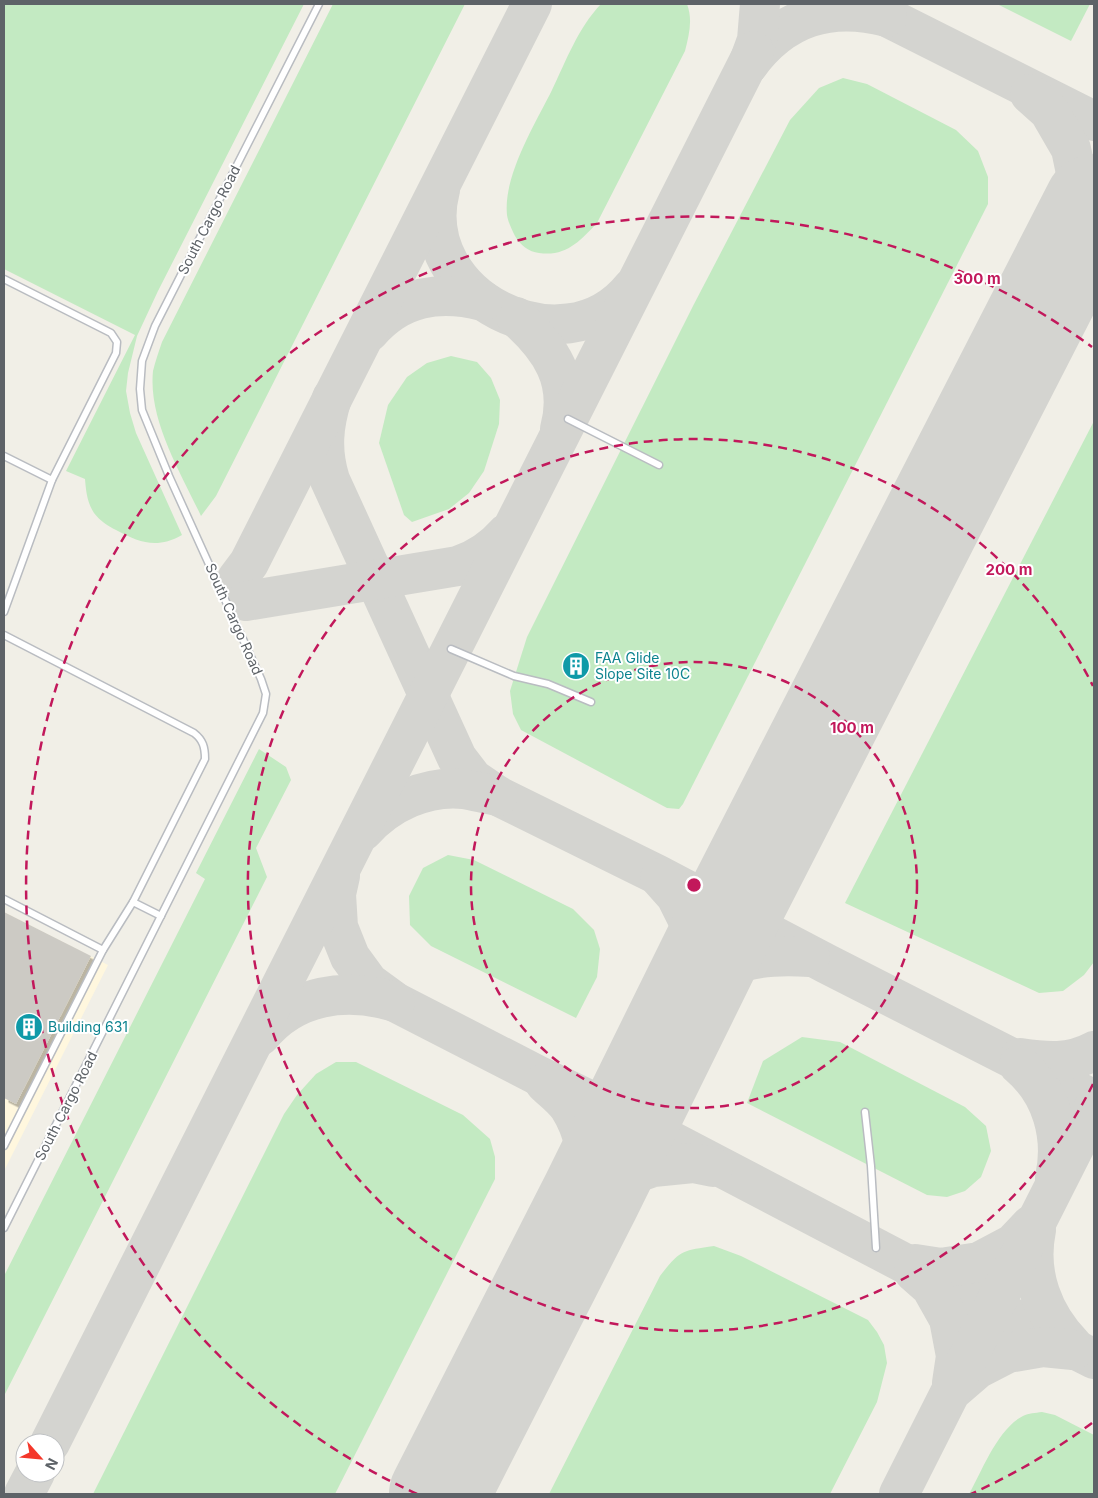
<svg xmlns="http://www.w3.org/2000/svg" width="1098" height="1498" font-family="Inter,sans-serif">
<defs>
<filter id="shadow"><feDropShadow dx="4.5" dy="4.5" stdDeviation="0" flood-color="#0004"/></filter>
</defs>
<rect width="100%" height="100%" fill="#f1efe7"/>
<polygon fill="#fff7de" points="4,912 108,965 4,1171"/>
<g fill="#c3eac2">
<path d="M 4,4 L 304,4 L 158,291 L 137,336 L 128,373 L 126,391 L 130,413 L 136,433 L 182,535 C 157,549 140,543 116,530 C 108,526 100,521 94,513 C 87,502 86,491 85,479 L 66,471 L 135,335 L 4,269 Z"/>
<path d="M 333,4 L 465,4 L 216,496 L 201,516 C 181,473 148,420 153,371 C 155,362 159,351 162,342 Z"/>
<path d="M 601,4 L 687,4 C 693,20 689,35 685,51 L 597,223 C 580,241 566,257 539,253 C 529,252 520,245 515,236 C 512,230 508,222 507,215 C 503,176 535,124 552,90 C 566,61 578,28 601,4 Z"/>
<polygon points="997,4 1090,4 1071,41"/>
<polygon points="843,78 867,84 956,130 978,151 988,177 988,204 683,804 679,809 667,808 521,730 513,714 510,691 527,637 693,306 790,120 819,88"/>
<polygon points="451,356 477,362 491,378 500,400 499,424 484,471 469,493 449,509 412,522 404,515 379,443 388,405 407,377 427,363"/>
<polygon points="1094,421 1094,962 1084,975 1063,991 1039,993 845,903"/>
<polygon points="259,749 286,767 291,780 256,848 267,877 4,1396 4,1276 205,879 196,873"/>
<polygon points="448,855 474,860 573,909 594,930 600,949 597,977 576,1018 431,946 410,925 409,896 423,868"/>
<polygon points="802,1037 840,1042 965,1107 986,1126 991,1151 981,1177 965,1191 947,1197 927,1195 747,1103 763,1061"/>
<polygon points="336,1062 356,1062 463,1115 490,1139 495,1157 495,1179 335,1494 93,1494 284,1114 297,1095 316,1074"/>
<path d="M 714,1246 L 741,1256 L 868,1320 L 877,1332 L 884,1345 L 887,1363 L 877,1402 L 830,1494 L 549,1494 L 660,1276 C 681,1249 682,1251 714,1246 Z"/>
<path d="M 1042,1412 L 1055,1415 L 1094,1435 L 1094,1494 L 969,1494 C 982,1471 998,1428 1023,1416 C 1029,1413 1035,1413 1042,1412 Z"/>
</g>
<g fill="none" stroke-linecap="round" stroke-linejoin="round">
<g stroke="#d4d4d0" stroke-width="40">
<polyline points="861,4 1094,121"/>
<path d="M 748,65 C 783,17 830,2 887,17"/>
<polyline points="748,65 757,40 760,4"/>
<polyline points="1030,94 1049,111 1071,149 1080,192 1078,237"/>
<path d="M 440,190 C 412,296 563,373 632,288"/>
<path d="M 516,317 C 551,348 573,381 560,429"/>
<path d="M 369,332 C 400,296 439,290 483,301"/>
<path d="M 332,398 C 323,426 321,451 330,480 L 457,758 L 473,779 L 498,796 L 658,875 L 827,964 L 1094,1100"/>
<polyline points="237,579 249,563 532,4"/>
<path d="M 246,601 L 458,566 C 478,559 493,549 506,534"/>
<path d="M 363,831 C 388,803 426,785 464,789 C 475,791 487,794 498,796"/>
<polyline points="340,876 336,894 338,927 350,957 369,983 395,1002 537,1075 629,1119 904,1263 1094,1359"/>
<path d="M 660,878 L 676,896 L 689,922 L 695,952 L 696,974 L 690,996 C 730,958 757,954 810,957"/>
<path d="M 260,1036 C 294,994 346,987 395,1002"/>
<path d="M 1020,1058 C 1046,1062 1070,1064 1094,1051"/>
<path d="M 1019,1065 C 1052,1093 1064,1136 1055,1178"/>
<path d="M 545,1083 C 552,1090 563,1098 569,1107 C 587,1135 588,1164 591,1196 L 621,1178 L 653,1167 L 693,1163 L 713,1167"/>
<path d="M 1036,1230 C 1027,1274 1043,1315 1073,1346"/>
<polyline points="915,1264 941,1268 979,1262 1013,1244 1031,1225"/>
<polyline points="914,1272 931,1287 949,1319 956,1356 952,1383"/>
<polyline points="955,1388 977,1369 1008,1353 1043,1347 1073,1350"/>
<polyline points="50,1443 754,51"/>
<polyline points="24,1494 35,1473"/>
<polyline points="899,1494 1094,1108"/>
</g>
<polyline stroke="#d4d4d0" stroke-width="100" points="439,1494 591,1196 730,914 1094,204"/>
</g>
<g fill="#cccac4" filter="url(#shadow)">
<polygon points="574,657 584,662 578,674 568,669"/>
<polygon points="4,912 91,956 16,1104 4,1098"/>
</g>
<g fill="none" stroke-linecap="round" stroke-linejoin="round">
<g stroke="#b9bcc1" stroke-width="9">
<g id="service">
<polyline points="4,279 111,333 117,342 116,353 52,480 4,612"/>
<polyline points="568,419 659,465"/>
<polyline points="4,456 52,480"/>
<path d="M 4,635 L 194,733 C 203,740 205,747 205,759 L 133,902 L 103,950 L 4,1146"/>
<polyline points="451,649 514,676 548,684 591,702"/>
<polyline points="4,899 103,950"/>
<polyline points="133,902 161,916"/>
<polyline points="865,1112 871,1166 876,1248"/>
<polyline points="4,1228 263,713 266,694 261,679 169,476 142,410 140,389 142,361 155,326 319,4"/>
</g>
</g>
<use href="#service" stroke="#fff" stroke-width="6"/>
</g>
<g fill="none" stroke="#c2185b" stroke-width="2.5" stroke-dasharray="9 6">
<circle cx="694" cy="885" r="223"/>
<path d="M1093 1084A446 446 0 1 1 1093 686"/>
<path d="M1092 1423A669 669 0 0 1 971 1494M417 1494A669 669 0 1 1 1092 347"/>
</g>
<defs>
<g id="building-disc" transform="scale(1.4375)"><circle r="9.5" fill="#0f9aa8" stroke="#fff"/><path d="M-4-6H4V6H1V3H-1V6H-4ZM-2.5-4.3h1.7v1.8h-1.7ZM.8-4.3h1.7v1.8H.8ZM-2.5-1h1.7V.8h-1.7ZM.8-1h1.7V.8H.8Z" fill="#fff"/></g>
</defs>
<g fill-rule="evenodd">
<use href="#building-disc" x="576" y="666"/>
<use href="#building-disc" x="29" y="1027"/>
</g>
<g text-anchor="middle" stroke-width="4" stroke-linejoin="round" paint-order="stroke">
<g font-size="14" fill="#5e6368" stroke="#fff">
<text transform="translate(209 220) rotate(-63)" y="5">South Cargo Road</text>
<text transform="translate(234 619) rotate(66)" y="5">South Cargo Road</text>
<text transform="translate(66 1106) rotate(-63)" y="5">South Cargo Road</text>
</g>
<g font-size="14" fill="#0d838f" stroke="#fff" text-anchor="start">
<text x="595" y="663">FAA Glide<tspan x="595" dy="16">Slope Site 10C</tspan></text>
<text x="48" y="1032">Building 631</text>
</g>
</g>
<circle cx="694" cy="885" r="8" fill="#c2185b" stroke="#fff" stroke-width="2.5"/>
<g font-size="15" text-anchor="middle" font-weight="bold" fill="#c2185b" stroke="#fff" stroke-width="4" stroke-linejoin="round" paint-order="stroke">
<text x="977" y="284">300 m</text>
<text x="1009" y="575">200 m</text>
<text x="852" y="733">100 m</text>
</g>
<rect width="1098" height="1498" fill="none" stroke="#5e6368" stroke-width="10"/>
<g transform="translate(40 1458) rotate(117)"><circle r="24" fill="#ffffff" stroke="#bfc1c3"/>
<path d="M0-4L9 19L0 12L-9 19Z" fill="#f4372a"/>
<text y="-8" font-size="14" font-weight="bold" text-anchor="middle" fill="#5e6368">N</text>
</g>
</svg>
